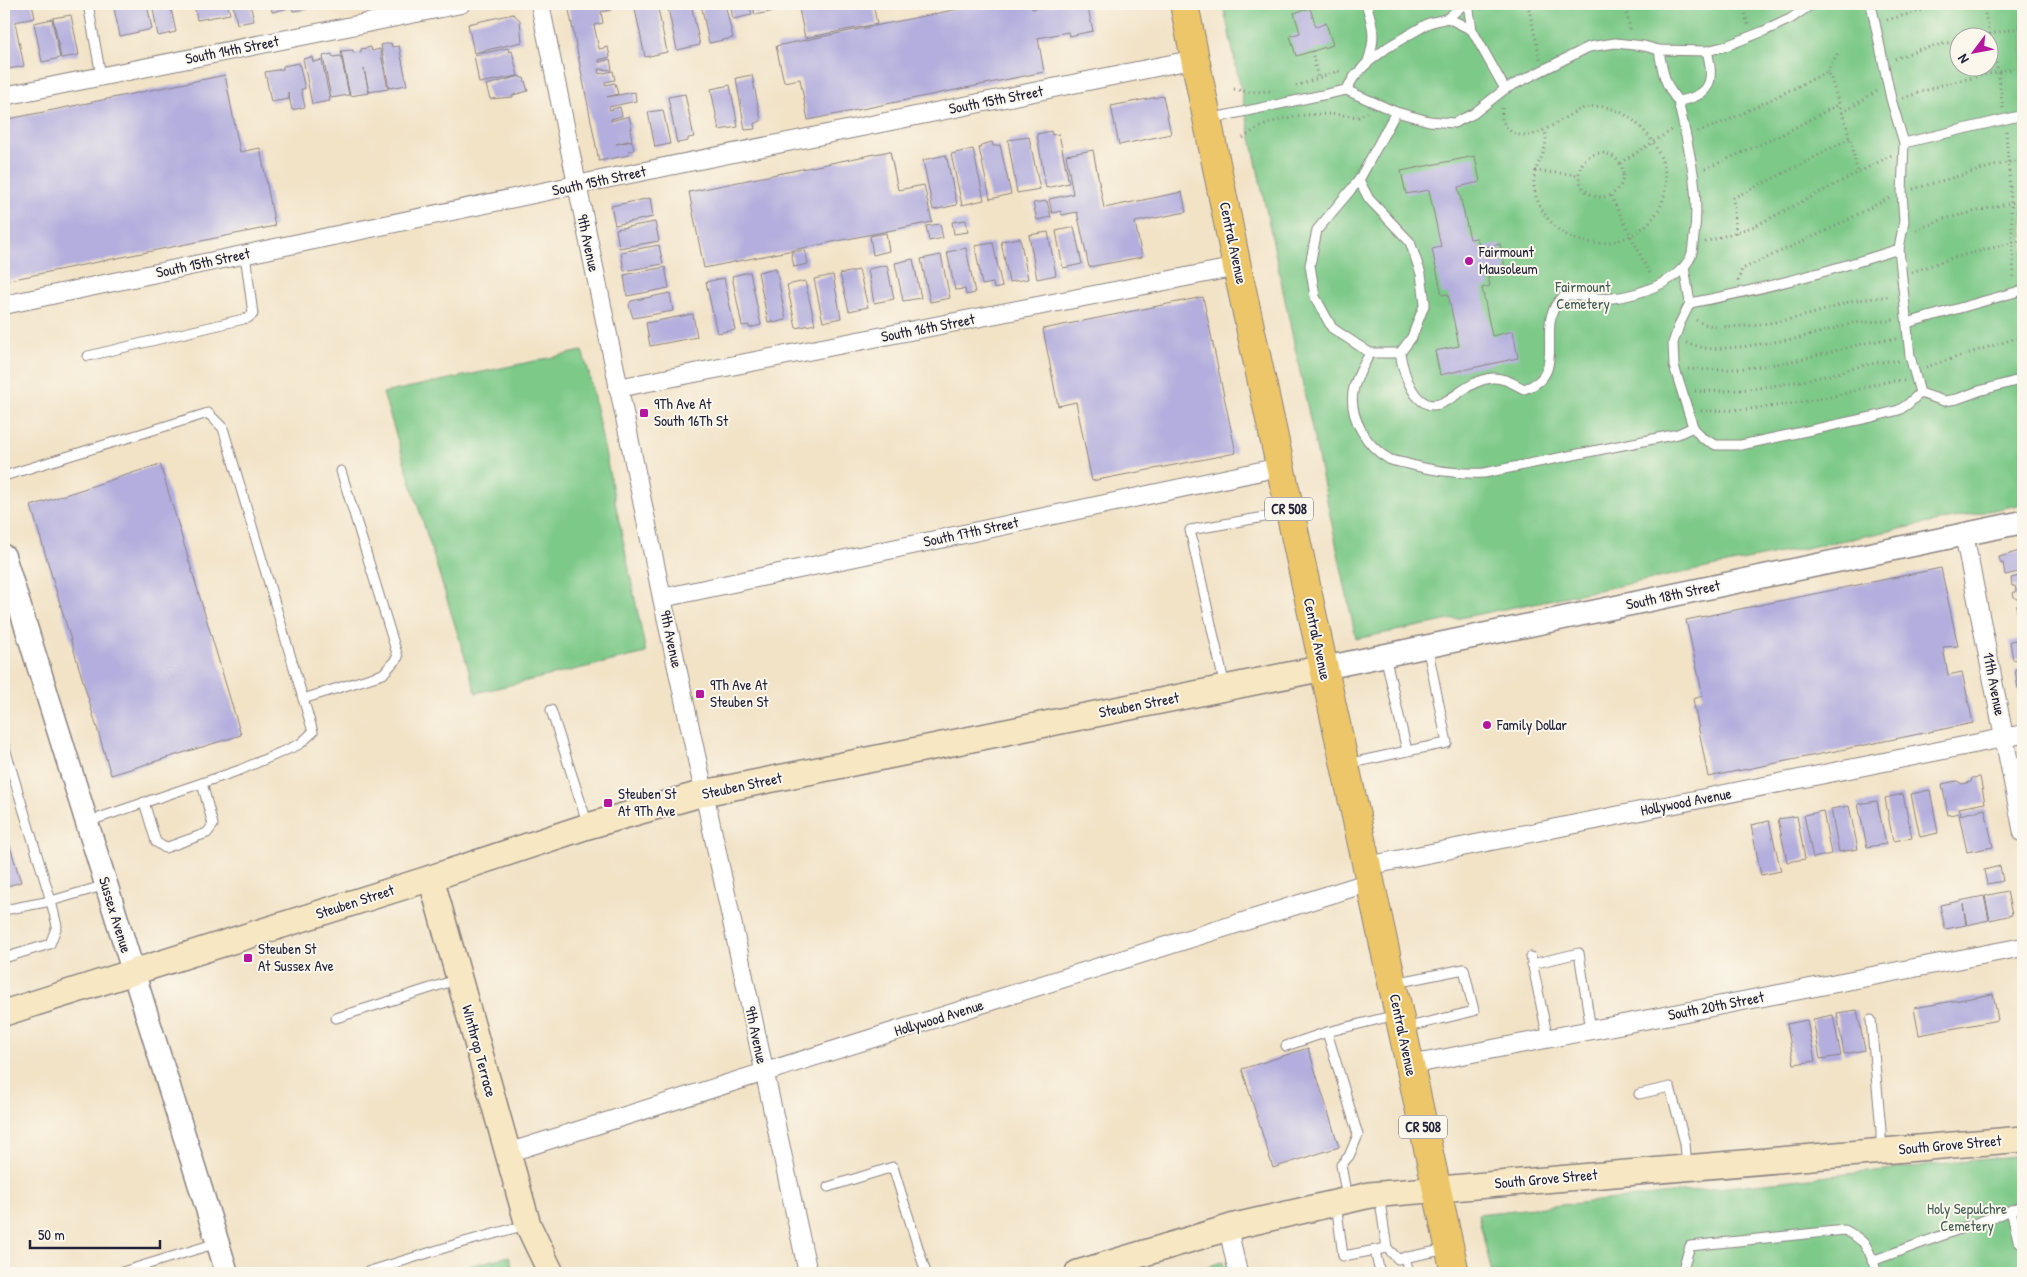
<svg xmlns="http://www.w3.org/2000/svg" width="2027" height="1277" font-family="'Patrick Hand',sans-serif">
<rect width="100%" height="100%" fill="#fbf7ec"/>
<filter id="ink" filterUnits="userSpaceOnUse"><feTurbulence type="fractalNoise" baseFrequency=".02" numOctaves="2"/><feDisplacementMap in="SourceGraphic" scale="10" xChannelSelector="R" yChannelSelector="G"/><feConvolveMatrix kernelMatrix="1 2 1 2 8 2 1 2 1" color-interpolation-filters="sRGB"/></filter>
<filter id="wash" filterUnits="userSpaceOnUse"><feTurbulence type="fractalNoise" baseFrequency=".0096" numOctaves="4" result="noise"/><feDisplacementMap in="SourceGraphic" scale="20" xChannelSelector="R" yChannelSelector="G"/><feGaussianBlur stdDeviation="1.12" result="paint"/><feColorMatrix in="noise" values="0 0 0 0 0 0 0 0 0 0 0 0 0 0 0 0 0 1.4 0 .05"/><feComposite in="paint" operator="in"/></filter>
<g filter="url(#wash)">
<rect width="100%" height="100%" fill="#f2e3c7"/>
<g fill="#7dc988" stroke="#507662" fill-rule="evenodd">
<path d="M 1223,4 L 2023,4 L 2023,504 L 1356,639 ZM 1960,38 L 1990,38 L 1990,68 L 1960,68 Z"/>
<polygon points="582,351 588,369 646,653 476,693 383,393"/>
<polygon points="2023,1155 2023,1273 1492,1273 1478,1214"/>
<polygon points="509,1256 514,1273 440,1273"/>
<polygon points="1223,1262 1225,1273 1184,1273"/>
</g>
<g id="blocks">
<g fill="#b3aedd">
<polygon points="4,4 32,4 35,18 15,22 24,66 4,70"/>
<polygon points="113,4 147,4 152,29 120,36"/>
<polygon points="152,4 170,4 176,32 158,36"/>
<polygon points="194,4 228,4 230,14 197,20"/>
<polygon points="233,4 250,4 254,21 237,24"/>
<polygon points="271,4 288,4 289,8 272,12"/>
<polygon points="290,4 311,4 307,9 293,11"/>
<polygon points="572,4 610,4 611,10 601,12 603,23 594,25 599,49 608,47 610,57 599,60 599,62 610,59 612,70 598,69 599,74 613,71 615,80 605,82 605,85 615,83 618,94 607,97 635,92 636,101 609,107 609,110 620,107 622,116 611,119 611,121 629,116 632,129 630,129 632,140 616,144 632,141 634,150 629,151 629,155 599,161 568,5"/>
<polygon points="657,4 667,52 645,57 635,9"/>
<polygon points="667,4 691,4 700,45 677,50"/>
<polygon points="701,4 725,4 733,38 709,43"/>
<polygon points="730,4 749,4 752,15 733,19"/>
<polygon points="753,4 772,4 774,11 755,15"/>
<polygon points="777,4 796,4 797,6 778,10"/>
<polygon points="798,4 873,4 877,24 805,38"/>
<polygon points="983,4 1031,4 1032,9 1060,4 1087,4 1093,31 1069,36 1068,32 1038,38 1044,72 808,120 800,79 784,82 776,46"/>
<polygon points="1310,8 1316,27 1326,23 1333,45 1296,56 1290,36 1300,33 1294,13"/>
<polygon points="513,14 520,20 522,42 474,53 468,24"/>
<polygon points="71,15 79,55 61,58 53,18"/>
<polygon points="52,19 60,58 42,62 34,23"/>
<polygon points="391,43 392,47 399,46 407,85 389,88 381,45"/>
<polygon points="371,47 372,51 380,49 388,89 369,92 364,69 369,93 350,96 341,51 353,50 353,53 361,52 361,49"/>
<polygon points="508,48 509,52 512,51 518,76 479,83 474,55"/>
<polygon points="332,54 333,57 341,56 349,95 331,98 323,56"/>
<polygon points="312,57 313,62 322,60 330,101 312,104 303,59"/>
<polygon points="299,63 305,89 301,89 305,107 292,110 288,92 289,99 271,102 265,72 283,69 283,66"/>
<polygon points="225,75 240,152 260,148 275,226 4,281 4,120"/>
<polygon points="752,75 761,121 754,124 755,129 745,130 736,78"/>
<polygon points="520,76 521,78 524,78 528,91 513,95 513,97 490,99 486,85"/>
<polygon points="730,85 738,127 719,130 711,89"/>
<polygon points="685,94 694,137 688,138 688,141 677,143 668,97"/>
<polygon points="1163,96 1171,134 1119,145 1111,106"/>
<polygon points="663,110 670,144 655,147 648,112"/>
<polygon points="1051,131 1052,135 1059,134 1069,183 1046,188 1037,134"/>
<polygon points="1029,137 1040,189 1017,193 1008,140"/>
<polygon points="992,142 993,146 1000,145 1011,194 990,199 979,148 982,147 981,145"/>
<polygon points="973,149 984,200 962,205 951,154"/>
<polygon points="1093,150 1104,208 1182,192 1186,212 1135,222 1142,257 1089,267 1077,212 1062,215 1061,211 1052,213 1049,199 1073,194 1066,155"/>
<polygon points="890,151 898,190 924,185 932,222 704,268 689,192"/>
<polygon points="946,155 957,205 933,210 923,160"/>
<polygon points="1475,156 1480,182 1458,187 1470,239 1477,238 1480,248 1500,244 1506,272 1488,276 1490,286 1482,288 1492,336 1513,331 1518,358 1440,375 1435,351 1459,346 1448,294 1442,295 1432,249 1441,247 1429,190 1406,194 1401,171"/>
<polygon points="650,198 653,217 615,225 611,206"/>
<polygon points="1047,201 1051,217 1037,220 1033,203"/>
<polygon points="966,220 968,232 954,234 952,222"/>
<polygon points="655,222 659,241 619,248 616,229"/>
<polygon points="940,224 943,238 929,241 926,226"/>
<polygon points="1074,227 1082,264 1063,268 1056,231"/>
<polygon points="1048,232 1056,275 1037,279 1029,235"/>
<polygon points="886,233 889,251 873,255 870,236"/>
<polygon points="1020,238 1028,279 1009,282 1001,241"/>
<polygon points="993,243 1002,287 994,289 993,283 982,285 975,246"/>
<polygon points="659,245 663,264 624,271 621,252"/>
<polygon points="966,248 975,293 966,295 965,289 955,290 947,252"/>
<polygon points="805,250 808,264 794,267 791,252"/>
<polygon points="941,255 950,298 930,302 921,259"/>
<polygon points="913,259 921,298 903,301 895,263"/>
<polygon points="887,265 894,299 874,303 868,269"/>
<polygon points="665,267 669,288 627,296 624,275"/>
<polygon points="776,268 786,320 773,323 773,321 768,322 758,272"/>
<polygon points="859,270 868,307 849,311 840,274"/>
<polygon points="750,272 761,325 749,328 749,325 742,326 732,276"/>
<polygon points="833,275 841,318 823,322 814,279"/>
<polygon points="724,278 735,330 717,333 706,282"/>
<polygon points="805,281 815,324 796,328 787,285"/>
<polygon points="670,293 673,311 633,318 629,305 631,301"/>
<polygon points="1203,297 1236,453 1092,481 1076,402 1058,406 1043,329"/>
<polygon points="693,314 697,337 650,346 646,323"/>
<polygon points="160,464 241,735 111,775 31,506"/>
<polygon points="2023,550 2023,571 2005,575 2003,563 2001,564 1999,557"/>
<polygon points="1941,568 1958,646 1943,647 1948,675 1962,672 1973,723 1708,777 1693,699 1703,696 1686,620"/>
<polygon points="2023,575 2023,599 2018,600 2014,597 2013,593 2016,591 2015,586 2012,586 2011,578"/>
<polygon points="2023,605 2023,628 2020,626 2021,620 2020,615 2018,616 2016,606"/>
<polygon points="2023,639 2023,659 2013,660 2010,641"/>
<polygon points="2023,668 2023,688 2018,689 2015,670"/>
<polygon points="2023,692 2023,715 2022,715 2019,693"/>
<polygon points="1980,777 1985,803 1959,808 1961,813 1948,815 1942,784 1957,781 1962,784 1971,782 1972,778"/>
<polygon points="1930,790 1938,833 1920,837 1911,794"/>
<polygon points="1903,794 1912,838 1893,841 1885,798"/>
<polygon points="1877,801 1886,844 1867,847 1858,804"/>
<polygon points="1849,806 1858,849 1839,852 1831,809"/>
<polygon points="1985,809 1993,847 1967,852 1959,815"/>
<polygon points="1823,811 1831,854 1813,858 1804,815"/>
<polygon points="1797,816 1805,859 1787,862 1778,819"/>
<polygon points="1769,821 1781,871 1761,875 1751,825"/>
<polygon points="4,827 21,882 4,887"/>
<polygon points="2000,866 2003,881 1987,884 1984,870"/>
<polygon points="2007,891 2012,915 1990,920 1985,896"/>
<polygon points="1984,896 1989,920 1967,925 1963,904 1966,925 1945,929 1940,905"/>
<polygon points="1993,994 1998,1020 1919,1035 1914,1008"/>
<polygon points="1857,1010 1865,1050 1844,1054 1837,1013"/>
<polygon points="1833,1015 1841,1056 1820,1059 1813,1019"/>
<polygon points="1807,1020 1815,1061 1794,1064 1787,1024"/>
<polygon points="1308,1048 1339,1147 1273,1168 1242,1069"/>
</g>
</g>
</g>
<g filter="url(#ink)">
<use href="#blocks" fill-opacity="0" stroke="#8a8281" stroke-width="1"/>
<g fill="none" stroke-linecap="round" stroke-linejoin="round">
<g stroke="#8a8281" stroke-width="11">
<g id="service">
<polyline points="88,4 101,76"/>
<path d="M 1366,4 C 1374,27 1376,40 1367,64"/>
<polyline points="1464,4 1448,18 1472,30"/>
<polyline points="1468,4 1472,30 1505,89"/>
<polyline points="1871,4 1891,99 1904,143 1902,192 1904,221 1899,249 1910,356 1920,393"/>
<polyline points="1346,90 1354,77 1366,64 1388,47 1429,23 1448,18"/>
<path d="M 1678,101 C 1711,96 1715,81 1707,51"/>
<polyline points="1396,112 1359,180 1317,230 1310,265 1315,297 1332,328 1370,353 1400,353"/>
<polyline points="1209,119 1346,90 1396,112 1429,121 1454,123 1473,114 1505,89 1589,47 1615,43 1644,46 1659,50 1707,51 1726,46 1764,31 1790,19 1812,4"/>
<polyline points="1904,143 2023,115"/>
<path d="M 1359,180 L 1369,199 L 1410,242 L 1421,274 L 1425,303 L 1412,337 L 1400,353 C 1403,372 1416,417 1444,402 C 1460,394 1472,380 1492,378 C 1503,377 1514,384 1524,389 C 1569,375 1536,330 1558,302 C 1560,299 1564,297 1567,295 C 1582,295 1598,300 1613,298 C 1639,295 1679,282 1691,256 C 1693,251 1693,243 1694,237 C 1701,191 1688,146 1678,101 C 1665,86 1662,70 1659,50"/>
<polyline points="1684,267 1690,303 1680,323 1673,343 1674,366 1693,427 1702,438 1716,445 1741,445 1872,417 1899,410 1908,404 1920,393"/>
<path d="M 1690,303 C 1761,290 1830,271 1899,249"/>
<polyline points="1907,323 2023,290"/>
<path d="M 1370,353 C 1364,365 1355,378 1353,392 C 1349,417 1367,447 1389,459 C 1395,462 1402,462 1408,464 C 1433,471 1458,474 1484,473 L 1678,434 L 1693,427"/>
<polyline points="88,356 248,318 253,314 245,254"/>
<polyline points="1920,393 1944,401 1957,399 1979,391 2023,379"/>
<polyline points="4,476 208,413 223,428 313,732 300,744 240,770 87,822"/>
<polyline points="1225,687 1190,530 1287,513"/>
<polyline points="303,699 383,674 398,657 341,471"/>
<polyline points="551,710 588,825"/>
<polyline points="4,745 51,901 106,885"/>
<polyline points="1407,751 1447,743 1427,646"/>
<polyline points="1347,764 1407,751 1385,655"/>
<polyline points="144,802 156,842 165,848 207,833 213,825 202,783"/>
<polyline points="4,910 51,901 57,926 50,944 4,958"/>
<polyline points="1531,957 1548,1039"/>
<polyline points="1532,964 1579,953 1591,1030"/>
<polyline points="1395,983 1464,969 1474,1011 1404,1028"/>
<polyline points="336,1018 459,979"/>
<polyline points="1871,1020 1881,1130 1881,1148"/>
<polyline points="1286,1046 1327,1032"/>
<polyline points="1639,1094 1670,1087 1685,1143 1687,1167"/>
<polyline points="828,1187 893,1167 926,1273"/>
<polyline points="1379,1195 1387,1248 1398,1259 1447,1249"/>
<polyline points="1347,1198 1341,1165 1349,1156 1358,1135 1327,1032 1396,1015"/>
<polyline points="1336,1203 1343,1256 1387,1248"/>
<polyline points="2011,1210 2018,1240 2023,1245"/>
<polyline points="1375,1251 1380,1273"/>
<polyline points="1405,1257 1409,1273"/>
<polyline points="1872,1261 2023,1206"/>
<polyline points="119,1273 217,1243"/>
<polyline points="364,1273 457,1244 526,1225"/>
<path d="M 1686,1273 L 1684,1265 L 1690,1246 L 1845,1230 C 1869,1243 1868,1248 1877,1273"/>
</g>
</g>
<g stroke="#8a8281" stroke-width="20">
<g id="minor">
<polyline points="540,4 662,598 808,1273"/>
<polyline points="4,96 461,4"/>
<polyline points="4,305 576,185 1196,59"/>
<polyline points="618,388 1237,267"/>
<polyline points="1964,534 2023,833"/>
<polyline points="662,598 1280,467"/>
<polyline points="1367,866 2023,734"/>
<polyline points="1410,1065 2023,947"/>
<polyline points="507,1153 1370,882"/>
<polyline points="1228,1228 1238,1273"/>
</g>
</g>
<g stroke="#8a8281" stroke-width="25">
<g id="tertiary">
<polyline points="4,556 227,1273"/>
<polyline points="1324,668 2023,522"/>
</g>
</g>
<g stroke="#8a8281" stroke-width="28">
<g id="secondary">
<polyline points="431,878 528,1225 551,1273"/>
<polyline points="4,1013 431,878 588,826 704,793 1324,668"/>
<polyline points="1078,1273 1235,1226 1370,1195 2023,1139"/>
</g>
</g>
<g stroke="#8a8281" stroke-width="30">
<polyline id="primary" points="1184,4 1237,267 1455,1273"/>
</g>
<g stroke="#8a8281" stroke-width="3" stroke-dasharray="1 4" stroke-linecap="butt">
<polyline points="1528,4 1540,59"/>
<polyline points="1624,4 1631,32"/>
<polyline points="1743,4 1748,25"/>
<polyline points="1983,4 1998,72 2003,108"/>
<polyline points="1481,9 1500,4"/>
<polyline points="1887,20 1945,4"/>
<polyline points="1970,38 2023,27"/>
<polyline points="1312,51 1318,79"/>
<polyline points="1895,59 1917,50 1960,40"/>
<polyline points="1827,72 1839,51"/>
<polyline points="1296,86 1338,71 1342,73"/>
<polyline points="1234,89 1249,92 1272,91"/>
<polyline points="1903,98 1945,84 2023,66"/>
<path d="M 1502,108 C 1501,116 1502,123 1508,129 C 1532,151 1565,111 1588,107 C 1613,103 1635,118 1649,137 C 1714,226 1572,290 1537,199 C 1525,167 1551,159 1545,130"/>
<polyline points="1842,113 1877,91"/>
<polyline points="2006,131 2011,203 2014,280"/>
<polyline points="1698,132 1729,120 1827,72 1831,79 1850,138 1858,174"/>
<path d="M 1243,138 C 1275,113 1320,111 1358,117 L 1367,112"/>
<circle cx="1601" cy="175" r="22"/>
<polyline points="1620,163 1672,130"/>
<polyline points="1705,169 1781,135 1839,104"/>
<polyline points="1535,171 1579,175"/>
<polyline points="1913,189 1990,167 2023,159"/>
<polyline points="1611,196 1651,276"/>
<polyline points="1916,230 1944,219 2023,200"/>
<polyline points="1736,233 1733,198 1800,165 1850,138"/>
<polyline points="1705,242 1755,226 1892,155"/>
<polyline points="1912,272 1952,258 2023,240"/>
<polyline points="1738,281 1742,269 1830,229 1891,197"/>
<path d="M 1696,320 C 1718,335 1786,321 1812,314 C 1826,310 1839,305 1852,301 C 1865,299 1878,298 1890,296"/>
<polyline points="1686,343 1708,349 1741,347 1800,338 1853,323 1896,320"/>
<polyline points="1926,367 2023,336"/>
<path d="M 1688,369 C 1725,372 1775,366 1810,357 C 1839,351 1867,340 1897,339"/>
<path d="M 1695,391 C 1737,393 1784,385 1825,376 C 1850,370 1874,360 1900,361"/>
<path d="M 1701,411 C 1746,411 1790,405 1834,396 C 1858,391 1880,379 1905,381"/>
</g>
<use href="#service" stroke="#fff" stroke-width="9"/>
<use href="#minor" stroke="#fff" stroke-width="18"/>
<use href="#tertiary" stroke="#fff" stroke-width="22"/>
<use href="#secondary" stroke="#f7e8c3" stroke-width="25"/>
<use href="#primary" stroke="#ecc669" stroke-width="28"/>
</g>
</g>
<g fill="#b5179e" stroke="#fbf7ec" stroke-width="2">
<circle cx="1469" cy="261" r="5"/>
<rect x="639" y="408" width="10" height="10" rx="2.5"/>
<rect x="695" y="689" width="10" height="10" rx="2.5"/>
<circle cx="1487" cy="725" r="5"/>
<rect x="603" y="798" width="10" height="10" rx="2.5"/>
<rect x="243" y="953" width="10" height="10" rx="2.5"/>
</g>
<g text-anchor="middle" stroke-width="4" stroke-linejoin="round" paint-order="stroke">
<g fill="#fbf7ec" stroke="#636270" stroke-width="1">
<rect x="1265" y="497.5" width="48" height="23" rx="4"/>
<rect x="1399" y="1115.5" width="48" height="23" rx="4"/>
</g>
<g font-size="14" font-weight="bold" fill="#22223b">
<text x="1289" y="514">CR 508</text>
<text x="1423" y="1132">CR 508</text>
</g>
<g font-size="15" fill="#22223b" stroke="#fbf7ec">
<text transform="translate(232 50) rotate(-11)" y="5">South 14th Street</text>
<text transform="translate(996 100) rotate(-11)" y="5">South 15th Street</text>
<text transform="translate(599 181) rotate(-12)" y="5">South 15th Street</text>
<text transform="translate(588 243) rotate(78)" y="5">9th Avenue</text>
<text transform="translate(1233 243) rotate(78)" y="5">Central Avenue</text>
<text transform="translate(203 263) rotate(-12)" y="5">South 15th Street</text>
<text transform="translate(928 328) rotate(-11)" y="5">South 16th Street</text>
<text transform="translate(971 532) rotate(-12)" y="5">South 17th Street</text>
<text transform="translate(1673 595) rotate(-12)" y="5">South 18th Street</text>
<text transform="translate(671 639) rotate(78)" y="5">9th Avenue</text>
<text transform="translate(1317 639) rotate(78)" y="5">Central Avenue</text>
<text transform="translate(1994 684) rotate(79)" y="5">11th Avenue</text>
<text transform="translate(1139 705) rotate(-11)" y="5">Steuben Street</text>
<text transform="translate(742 786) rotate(-12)" y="5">Steuben Street</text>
<text transform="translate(1686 802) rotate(-11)" y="5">Hollywood Avenue</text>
<text transform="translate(355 902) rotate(-18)" y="5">Steuben Street</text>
<text transform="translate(115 915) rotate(73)" y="5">Sussex Avenue</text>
<text transform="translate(1716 1006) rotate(-11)" y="5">South 20th Street</text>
<text transform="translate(939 1018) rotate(-17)" y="5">Hollywood Avenue</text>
<text transform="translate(756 1035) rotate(78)" y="5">9th Avenue</text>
<text transform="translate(1403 1035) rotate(78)" y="5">Central Avenue</text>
<text transform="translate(479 1051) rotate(75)" y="5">Winthrop Terrace</text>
<text transform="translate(1950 1145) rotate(-5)" y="5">South Grove Street</text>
<text transform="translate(1546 1179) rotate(-5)" y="5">South Grove Street</text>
</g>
<g font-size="15" fill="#22223b" stroke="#fbf7ec" text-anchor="start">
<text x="1479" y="257">Fairmount<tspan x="1479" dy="17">Mausoleum</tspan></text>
<text x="654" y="409">9Th Ave At<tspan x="654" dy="17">South 16Th St</tspan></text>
<text x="710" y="690">9Th Ave At<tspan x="710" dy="17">Steuben St</tspan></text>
<text x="1497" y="730">Family Dollar</text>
<text x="618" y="799">Steuben St<tspan x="618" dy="17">At 9Th Ave</tspan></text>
<text x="258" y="954">Steuben St<tspan x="258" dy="17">At Sussex Ave</tspan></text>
</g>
<g font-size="15" fill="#425c56" stroke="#fbf7ec">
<text x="1583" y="292">Fairmount<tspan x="1583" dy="17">Cemetery</tspan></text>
<text x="1967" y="1214">Holy Sepulchre<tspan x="1967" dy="17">Cemetery</tspan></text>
</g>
</g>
<rect width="2027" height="1277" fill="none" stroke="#fbf7ec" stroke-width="20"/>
<g transform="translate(1974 52) rotate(238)"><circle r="24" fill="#fbf7ec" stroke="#a4a2a5"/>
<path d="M0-4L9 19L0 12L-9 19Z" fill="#b5179e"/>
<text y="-8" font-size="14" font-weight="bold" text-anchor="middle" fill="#22223b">N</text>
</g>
<path d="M30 1240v8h130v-8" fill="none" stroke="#22223b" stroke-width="2.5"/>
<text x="38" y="1240" font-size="15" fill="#22223b" stroke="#fbf7ec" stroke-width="4" paint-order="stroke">50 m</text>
</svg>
